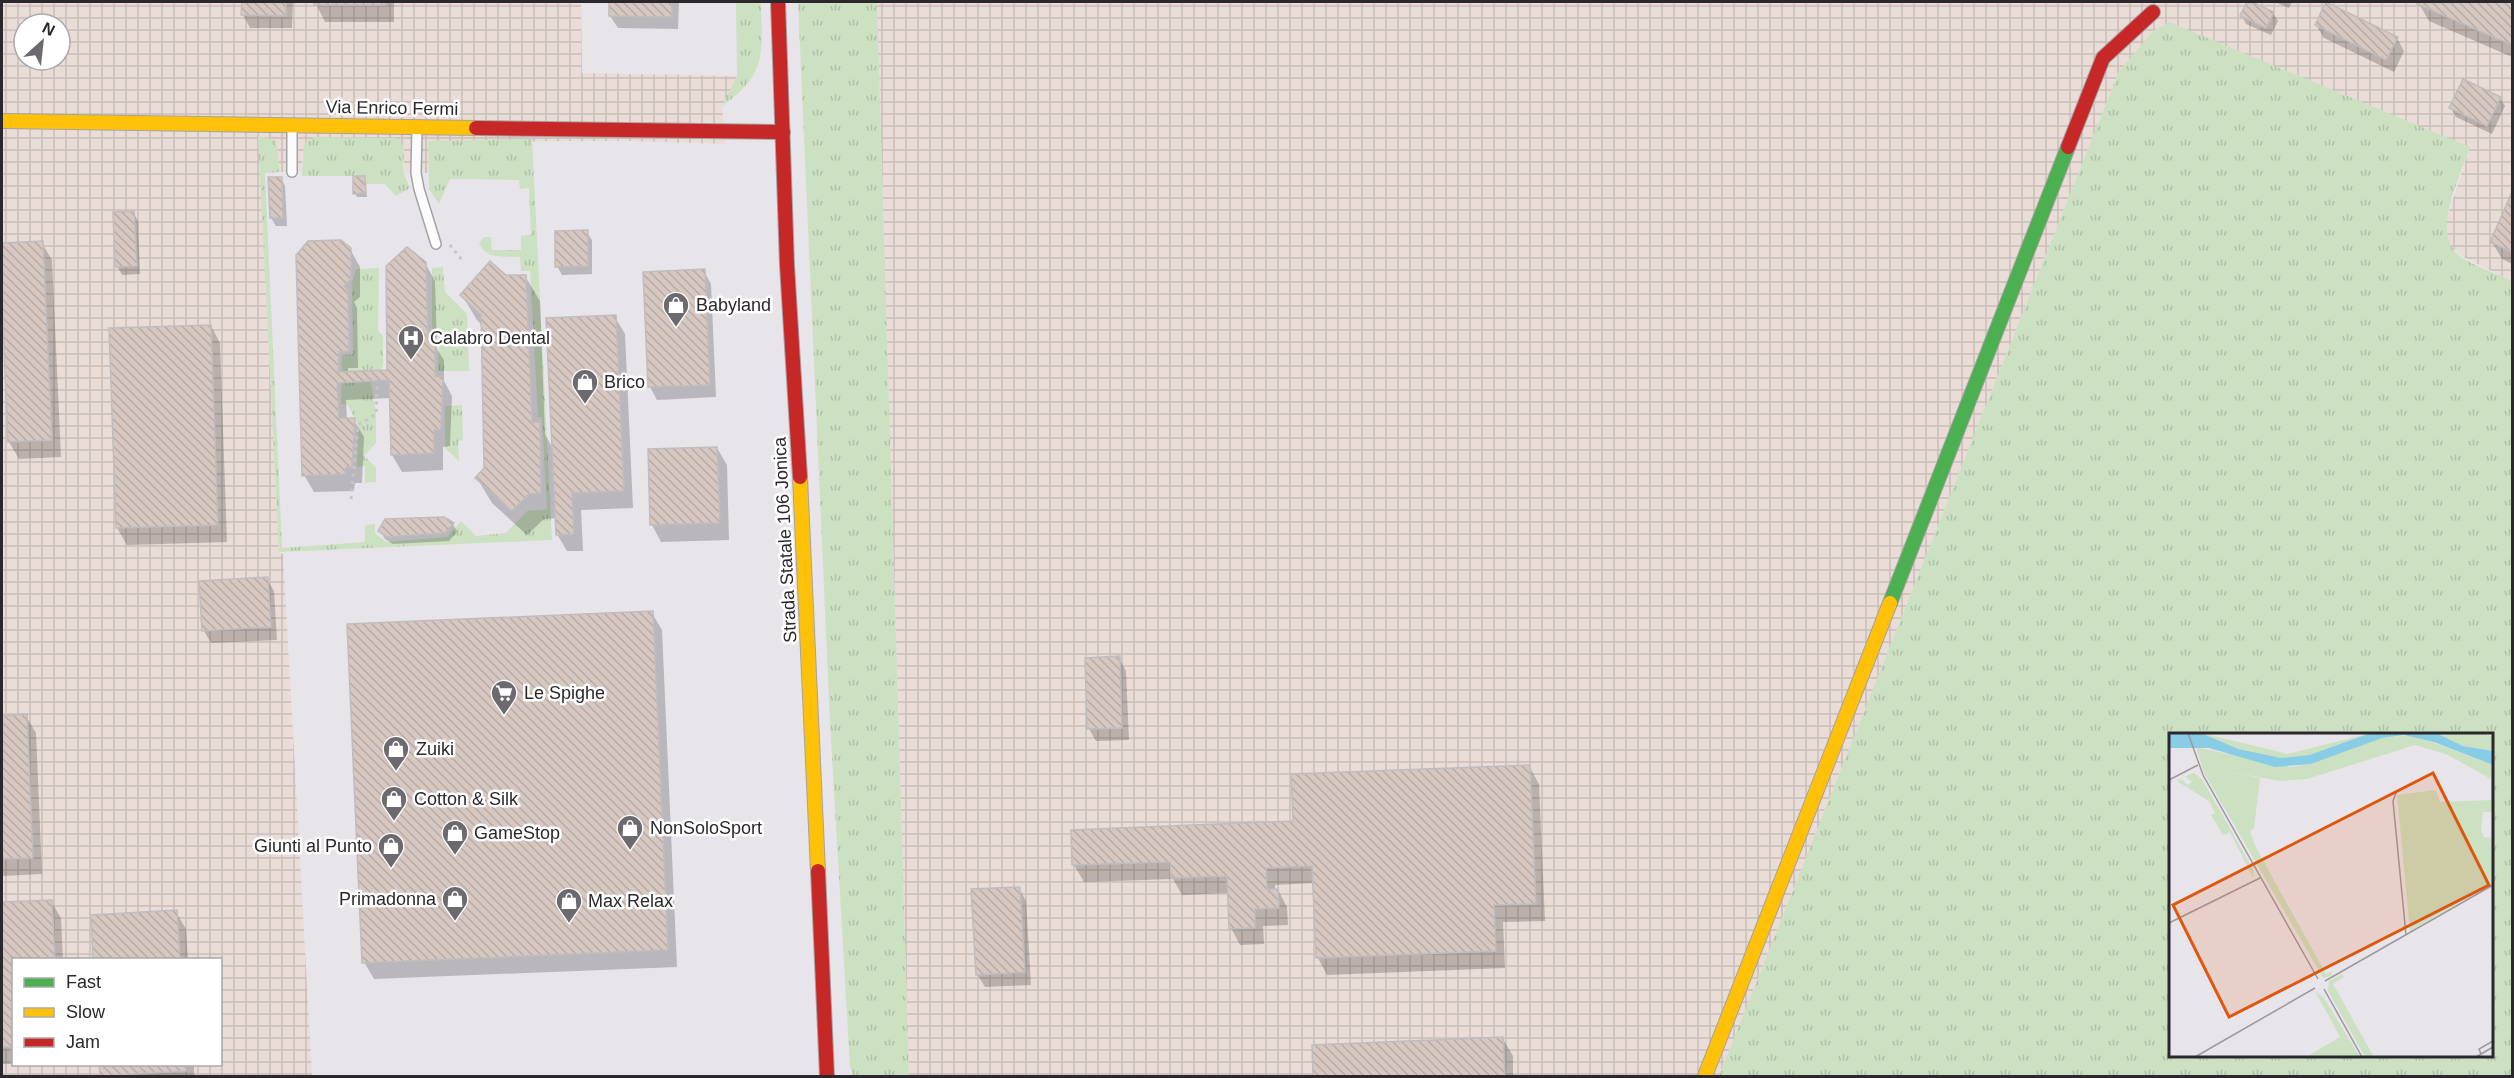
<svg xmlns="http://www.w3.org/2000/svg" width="2514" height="1078" font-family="Arial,sans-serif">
<defs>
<pattern id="industrial-grid" width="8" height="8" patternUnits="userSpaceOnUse" patternTransform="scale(1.5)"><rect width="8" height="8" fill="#eaddd7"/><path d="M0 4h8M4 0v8" fill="none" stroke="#c9beb9"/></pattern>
<pattern id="grass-tufts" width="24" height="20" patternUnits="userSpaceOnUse" patternTransform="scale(1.5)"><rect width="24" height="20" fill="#cce0c2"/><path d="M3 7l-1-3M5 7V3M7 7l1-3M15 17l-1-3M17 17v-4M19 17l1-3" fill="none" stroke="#afc0a7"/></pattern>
<pattern id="building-back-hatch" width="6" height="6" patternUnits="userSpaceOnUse" patternTransform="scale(1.5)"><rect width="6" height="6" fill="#d6c7c1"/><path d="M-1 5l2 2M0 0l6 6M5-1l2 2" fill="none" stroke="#b8aba6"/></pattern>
</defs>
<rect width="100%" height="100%" fill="#e8e5ea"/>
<g fill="url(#industrial-grid)" fill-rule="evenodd">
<path d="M 2,2 L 581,2 L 582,73 L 738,76 L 722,106 L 725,144 L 628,141 L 428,142 L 428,173 L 404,173 L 404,149 L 302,155 L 302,172 L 280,172 L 276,140 L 260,172 L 279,552 L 283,554 L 312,1076 L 2,1076 ZM 24,24 L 60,24 L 60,60 L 24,60 ZM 14,960 L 220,960 L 220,1064 L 14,1064 Z"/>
<polygon points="877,2 2512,2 2512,281 2459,255 2448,243 2446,221 2470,147 2119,71 1719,1076 909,1076"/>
</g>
<g fill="url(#grass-tufts)" fill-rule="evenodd">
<path d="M 736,2 L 761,2 C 762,52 768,74 722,106 L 737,76 Z"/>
<polygon points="798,2 877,2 909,1076 853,1076 850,1066 830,722"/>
<path d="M 2169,22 L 2470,147 C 2461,175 2431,232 2458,255 C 2473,266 2496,273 2512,281 L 2512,1076 L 1719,1076 L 2119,71 L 2153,31 ZM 2170,734 L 2492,734 L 2492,1056 L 2170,1056 Z"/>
<path d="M 258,136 L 276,140 L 280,172 L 265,173 L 282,548 L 365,542 L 365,525 L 375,524 L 375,533 L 386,542 L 447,537 L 461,521 L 476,536 L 506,533 L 527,511 L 547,509 L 542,417 L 538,417 L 530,271 L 521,271 L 520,257 C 503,256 487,260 479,243 L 484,237 L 491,237 L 492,250 L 521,250 L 521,236 L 531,235 L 529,188 L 520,189 L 519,180 L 450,179 L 439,204 L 429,189 L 428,141 L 532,139 L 552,540 L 279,552 Z"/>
<path d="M 314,137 L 397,138 C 409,147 401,160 404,173 C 405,178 408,183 410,188 L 396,196 L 385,184 L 366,184 L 365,176 L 302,176 L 304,144 Z"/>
<polygon points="443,267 445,292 467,314 469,371 438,371 439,337 432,337 432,268"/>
<polygon points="379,268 378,331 383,336 383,366 371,383 376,414 376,443 364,456 376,467 376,482 365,483 365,466 357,467 358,425 348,405 341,404 342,355 353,354 352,283 356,269"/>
<polygon points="462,405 463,440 458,441 459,461 445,448 445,406"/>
</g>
<g fill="#0003">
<polygon points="243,2 293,2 292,28 250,28 243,15"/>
<polygon points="315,2 394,2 394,22 325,22"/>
<polygon points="610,2 679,2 678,29 618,28 610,16"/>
<polygon points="2248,2 2273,13 2278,21 2271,35 2246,24 2242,16"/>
<polygon points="2275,2 2292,2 2289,8"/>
<polygon points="2420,2 2512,2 2512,57 2429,21 2419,4"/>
<polygon points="2316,25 2397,38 2404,51 2394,72 2324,38"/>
<polygon points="2500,98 2505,106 2492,134 2456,117 2451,108"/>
<polygon points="364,177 367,197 357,197 355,193"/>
<polygon points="281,178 285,186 287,226 276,226 271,218"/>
<polygon points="2512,195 2512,264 2502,259 2492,242"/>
<polygon points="134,213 138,221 140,274 122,275 117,266"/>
<polygon points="587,232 592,240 592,274 562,275 557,266"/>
<polygon points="42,243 52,260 61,457 19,459 9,442 2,245"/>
<polygon points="350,249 360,267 360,297 354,302 357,308 358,368 348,368 348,373 389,372 425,263 435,281 437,349 444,360 444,381 452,396 450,446 443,447 443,470 402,472 392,455 391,398 346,400 347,420 354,420 364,437 362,483 355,483 354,491 314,492 304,475"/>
<polygon points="704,271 711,284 716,397 657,400 650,387"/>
<polygon points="525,276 540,301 545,434 553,449 615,317 625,334 633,508 581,510 583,551 567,551 557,534 557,518 544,519 527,535 492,503 477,478 485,469 483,326 477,320 462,295 506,277"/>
<polygon points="211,326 220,343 227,542 127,545 117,528"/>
<polygon points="717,448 727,465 729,540 661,542 652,525"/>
<polygon points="453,524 457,532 449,541 393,544 385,539 380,531"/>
<polygon points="267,579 274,591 277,640 211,643 204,631"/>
<polygon points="652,613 662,630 677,967 374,979 364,962"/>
<polygon points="1119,658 1126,671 1129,740 1096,741 1089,729"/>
<polygon points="26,716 36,733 42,874 2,876 2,718"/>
<polygon points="1529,766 1539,784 1545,921 1503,922 1505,968 1327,975 1318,958 1314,883 1275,885 1275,890 1278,890 1287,907 1288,925 1263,926 1264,944 1240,945 1231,928 1229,893 1182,895 1173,879 1084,882 1074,865 1295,823"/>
<polygon points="1019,888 1026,901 1031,985 985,987 977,974"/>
<polygon points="51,901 61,918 63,960 14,960 14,1064 2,1064 2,904"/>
<polygon points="176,912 186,929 188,960 95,960"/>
<polygon points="1503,1039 1513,1056 1513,1076 1315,1076 1313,1047"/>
<polygon points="100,1064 194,1064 194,1076 102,1076"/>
</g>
<g fill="url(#building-back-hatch)" stroke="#c1bdbe" stroke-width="1.5">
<polygon points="242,2 286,2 286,16 241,15"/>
<rect x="314" y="2" width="71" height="3"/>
<polygon points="609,2 672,2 672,17 609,16"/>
<polygon points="2247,2 2252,2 2274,12 2266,28 2240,16"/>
<polygon points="2326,2 2398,37 2386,60 2315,25"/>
<polygon points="2418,2 2512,2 2512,45 2417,4"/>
<polygon points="2463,79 2501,97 2487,126 2449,108"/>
<polygon points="353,176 365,176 366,193 353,194"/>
<polygon points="268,177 282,177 283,218 270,218"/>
<polygon points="2512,192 2512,252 2490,242"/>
<polygon points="134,211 137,266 115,267 113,212"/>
<polygon points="588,230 588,266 555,267 555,231"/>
<polygon points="341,240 351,248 351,279 344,286 348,290 349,351 339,352 338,372 387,370 386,266 407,247 426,262 428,341 435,342 435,376 443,377 441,429 434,430 434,453 391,455 389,380 337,383 339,418 355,418 352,467 346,467 345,474 302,476 296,255 308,241"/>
<polygon points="43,241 52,440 8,442 2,299 2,243"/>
<polygon points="490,261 506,275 526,275 532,423 540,422 541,493 529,494 512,511 475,478 484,468 481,315 460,295"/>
<polygon points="705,269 710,385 648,387 643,272"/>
<polygon points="616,315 624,491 572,493 574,534 556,535 546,318"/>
<polygon points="211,325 218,525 116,528 109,328"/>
<polygon points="717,447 720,523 650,525 648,449"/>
<polygon points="444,517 454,523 445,533 387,537 378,531 385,519"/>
<polygon points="268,577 271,627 202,631 199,581"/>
<polygon points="653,611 668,950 362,963 347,624"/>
<polygon points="1120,656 1122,728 1087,729 1085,658"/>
<polygon points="27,714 33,858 2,859 2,716"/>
<polygon points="1530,765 1536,904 1494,905 1496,951 1316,958 1312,866 1266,868 1267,889 1278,889 1279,908 1255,909 1255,928 1229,929 1227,876 1171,878 1170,862 1072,865 1071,830 1293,821 1291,774"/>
<polygon points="1020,887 1025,972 976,975 971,889"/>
<polygon points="52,900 55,960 14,960 14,1047 2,1047 2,902"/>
<polygon points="177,910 180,960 93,960 91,915"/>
<polygon points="1503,1037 1505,1076 1313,1076 1312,1045"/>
<polygon points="99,1064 186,1064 186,1071 100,1076"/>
</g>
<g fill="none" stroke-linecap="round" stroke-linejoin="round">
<g stroke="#a5a2a7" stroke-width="12">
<g id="lane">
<polyline points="417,129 416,173 419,189 436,244"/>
<polyline points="292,172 292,127"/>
</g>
</g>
<g stroke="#a5a2a7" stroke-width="16">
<polyline id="fast" points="1890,603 2068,147"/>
</g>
<g stroke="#a5a2a7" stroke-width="16">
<g id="slow">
<polyline points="2,121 476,128"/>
<polyline points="800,477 818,871"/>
<polyline points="1705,1076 1890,603"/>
</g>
</g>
<g stroke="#a5a2a7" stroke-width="16">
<g id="jam">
<polyline points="778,2 787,265 800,477"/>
<polyline points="476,128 783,132"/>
<polyline points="2068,147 2103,58 2153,12"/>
<polyline points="818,871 827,1076"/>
</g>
</g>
<g stroke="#c7c6c7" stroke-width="3" stroke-dasharray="3 4.5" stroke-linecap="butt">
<polyline points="450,245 462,260"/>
<polyline points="351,499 358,425 376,414 377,385"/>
</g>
<use href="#lane" stroke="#fcfbfc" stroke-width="9"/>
<use href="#fast" stroke="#4caf50" stroke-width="14"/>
<use href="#slow" stroke="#ffc107" stroke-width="14"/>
<use href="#jam" stroke="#c62828" stroke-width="14"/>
</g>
<defs>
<g id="shop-pin" transform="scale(1.35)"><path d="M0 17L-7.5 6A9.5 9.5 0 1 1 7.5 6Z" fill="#6c6a6e" stroke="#fff"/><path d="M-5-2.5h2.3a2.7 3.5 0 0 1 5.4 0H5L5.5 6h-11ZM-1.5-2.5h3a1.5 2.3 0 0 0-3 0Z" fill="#fff"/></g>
<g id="hospital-pin" transform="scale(1.35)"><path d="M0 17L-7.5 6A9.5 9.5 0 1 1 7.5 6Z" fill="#6c6a6e" stroke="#fff"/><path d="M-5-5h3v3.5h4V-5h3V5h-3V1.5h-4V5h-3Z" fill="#fff"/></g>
<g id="supermarket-pin" transform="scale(1.35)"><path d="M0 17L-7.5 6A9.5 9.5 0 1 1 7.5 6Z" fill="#6c6a6e" stroke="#fff"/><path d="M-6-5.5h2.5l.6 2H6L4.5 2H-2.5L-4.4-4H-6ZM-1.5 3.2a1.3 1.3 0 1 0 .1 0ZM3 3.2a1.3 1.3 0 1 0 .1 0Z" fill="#fff"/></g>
</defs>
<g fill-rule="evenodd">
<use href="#shop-pin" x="676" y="305"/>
<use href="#hospital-pin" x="411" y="338"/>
<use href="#shop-pin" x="585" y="382"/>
<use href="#supermarket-pin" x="504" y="693"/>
<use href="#shop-pin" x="396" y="749"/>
<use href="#shop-pin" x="394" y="799"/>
<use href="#shop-pin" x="630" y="828"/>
<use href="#shop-pin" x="455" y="833"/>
<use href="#shop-pin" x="391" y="846"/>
<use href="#shop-pin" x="455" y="899"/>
<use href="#shop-pin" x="569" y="901"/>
</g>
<g text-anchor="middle" stroke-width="5" stroke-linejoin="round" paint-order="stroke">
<g font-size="18" fill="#2a282c" stroke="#fff">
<text transform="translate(392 108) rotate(1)" y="6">Via Enrico Fermi</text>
<text transform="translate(785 540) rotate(-93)" y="6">Strada Statale 106 Jonica</text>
</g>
<g font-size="18" fill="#2a282c" stroke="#fff" text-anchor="start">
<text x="696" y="311">Babyland</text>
<text x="430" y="344">Calabro Dental</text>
<text x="604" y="388">Brico</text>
<text x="524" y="699">Le Spighe</text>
<text x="416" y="755">Zuiki</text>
<text x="414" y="805">Cotton &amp; Silk</text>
<text x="650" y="834">NonSoloSport</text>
<text x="474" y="839">GameStop</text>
<text x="372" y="852" text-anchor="end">Giunti al Punto</text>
<text x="436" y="905" text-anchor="end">Primadonna</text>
<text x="588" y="907">Max Relax</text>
</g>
</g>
<g transform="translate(2169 733)">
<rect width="324" height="324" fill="#e8e5ea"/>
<path d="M 32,0 L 119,21 L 202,0 L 140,22 L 112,25 L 69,17 ZM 267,0 L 314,0 L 324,4 L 324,18 L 294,13 ZM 245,2 L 324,32 L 324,79 L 314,79 L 312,97 L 315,104 L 324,105 L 324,150 L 241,198 L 228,62 L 267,57 L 271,69 L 322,67 L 322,46 L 277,21 L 246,12 L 138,46 L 111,48 L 62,39 L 49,46 L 157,241 L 164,238 L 162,243 L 154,245 L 35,40 L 27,14 L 121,34 L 142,31 L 213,5 ZM 25,40 L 33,46 L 85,138 L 84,145 L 61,99 L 54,102 L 42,82 L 46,80 L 40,68 L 8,48 L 12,46 L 19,52 L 23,49 L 16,43 ZM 173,241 L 175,244 L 164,251 L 205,324 L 196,324 L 159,258 L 160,248 ZM 146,258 L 155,265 L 191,324 L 137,324 L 171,304 Z" fill="#cce0c2"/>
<path d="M 62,39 L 91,45 L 85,95 L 81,98 L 89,123 L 48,46 Z" fill="#cce0c2"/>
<path d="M 0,0 L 32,0 L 69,16 L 112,25 L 140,22 L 202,0 L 267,0 L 294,13 L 324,18 L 324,32 L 265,9 L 235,2 L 213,5 L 142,31 L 106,34 L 40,15 L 0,15 Z" fill="#88cde5"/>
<path fill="none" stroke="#9c999e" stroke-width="1.5" d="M 19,0 L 34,42 L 149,246M 0,47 L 29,32M 227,60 L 224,68 L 237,202M 0,190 L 91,145M 156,248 L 324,152M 155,256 L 193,324M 312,321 L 310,316 L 324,308M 26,324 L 146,255M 307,324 L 324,314"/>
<path fill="#de570e" fill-opacity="0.15" stroke="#de570e" stroke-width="3" d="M 264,40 L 320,152 L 60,284 L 4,172 Z"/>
<rect width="324" height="324" fill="none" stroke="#2a282c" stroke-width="3"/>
</g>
<rect width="2514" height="1078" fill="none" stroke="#2a282c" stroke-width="6"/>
<rect x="12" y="958" width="210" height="108" fill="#ffffff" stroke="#aaa9ab" stroke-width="1.5"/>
<rect x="24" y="978" width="30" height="9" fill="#4caf50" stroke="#aaa9ab" stroke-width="1.5"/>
<text x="66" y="988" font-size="18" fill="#2a282c">Fast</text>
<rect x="24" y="1008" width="30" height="9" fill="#ffc107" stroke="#aaa9ab" stroke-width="1.5"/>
<text x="66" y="1018" font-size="18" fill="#2a282c">Slow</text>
<rect x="24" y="1038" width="30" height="9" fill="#c62828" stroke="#aaa9ab" stroke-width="1.5"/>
<text x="66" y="1048" font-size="18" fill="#2a282c">Jam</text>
<g transform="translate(42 42) rotate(27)"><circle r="28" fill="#ffffff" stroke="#aaa9ab" stroke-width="1.5"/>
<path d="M0-4.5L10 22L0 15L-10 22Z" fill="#6c6a6e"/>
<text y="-9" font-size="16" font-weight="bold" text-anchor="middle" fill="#2a282c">N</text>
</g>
</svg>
